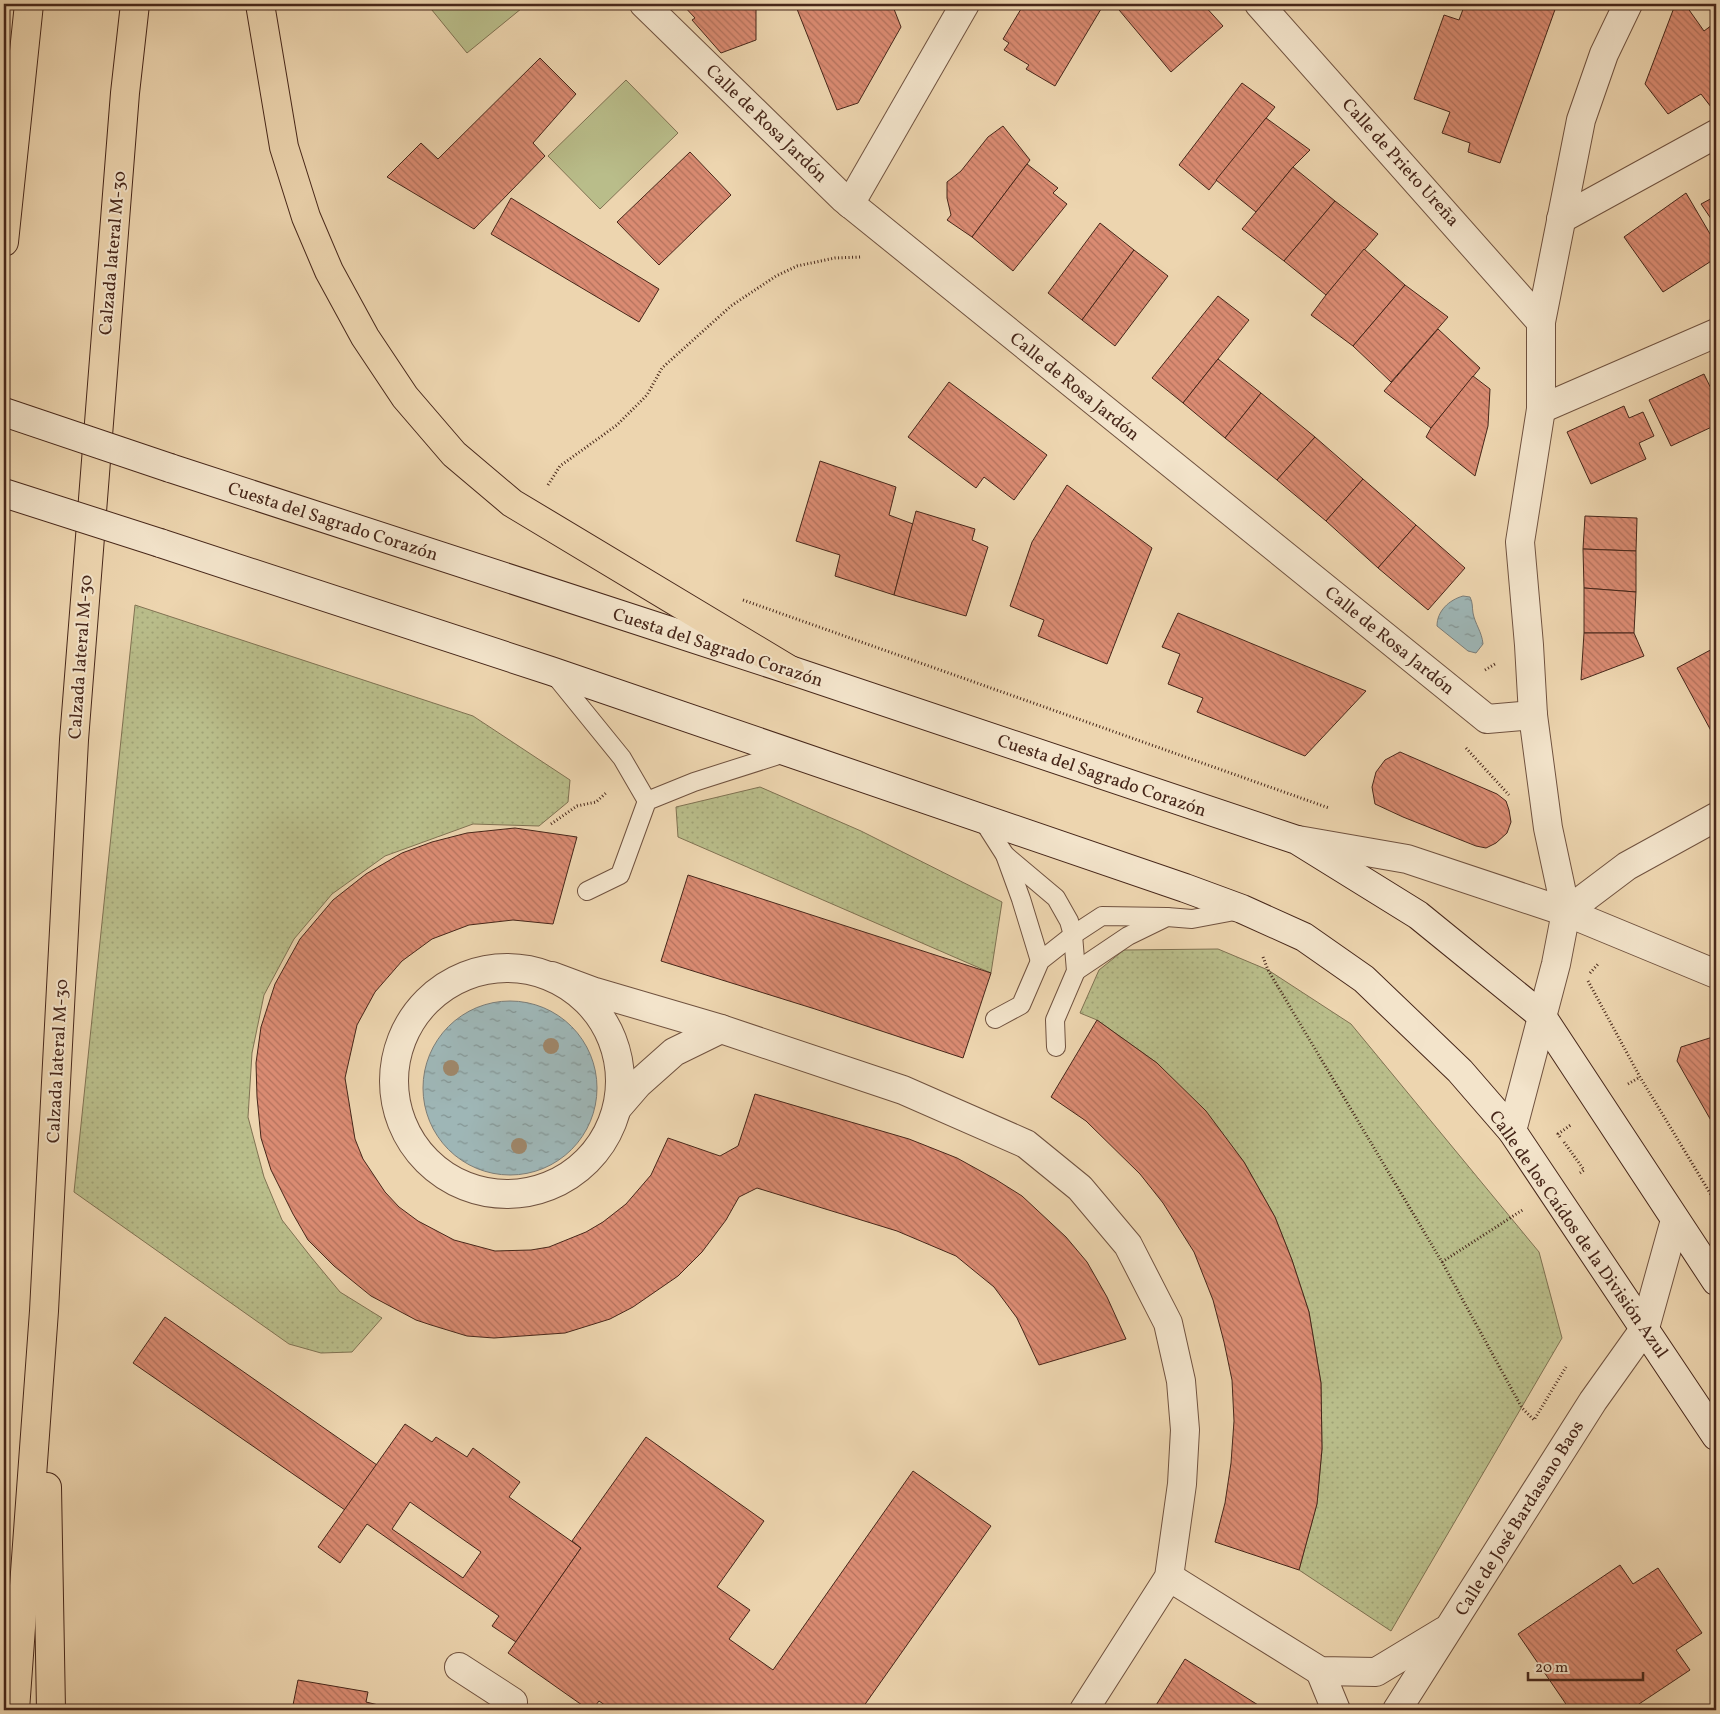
<svg xmlns="http://www.w3.org/2000/svg" width="1720" height="1714" font-family="Vollkorn,serif">
<defs>
<pattern id="green-dots" width="8" height="8" patternUnits="userSpaceOnUse" patternTransform="scale(1.25)"><rect width="8" height="8" fill="#b9bd8a"/><path d="M2 2h.1M6 6h.1" fill="none" stroke="#a0a276" stroke-width="1.8" stroke-linecap="round"/></pattern>
<pattern id="water-ripples" width="26" height="14" patternUnits="userSpaceOnUse" patternTransform="scale(1.25)"><rect width="26" height="14" fill="#9eb6b6"/><path d="M2 4q2-2 4 0t4 0M15 11q2-2 4 0t4 0" fill="none" stroke="#839493"/></pattern>
<pattern id="building-back-hatch" width="6" height="6" patternUnits="userSpaceOnUse" patternTransform="scale(1.25)"><rect width="6" height="6" fill="#da8b72"/><path d="M-1 5l2 2M0 0l6 6M5-1l2 2" fill="none" stroke="#b3725d"/></pattern>
</defs>
<rect width="100%" height="100%" fill="#edd5af"/>
<filter id="stains"><feTurbulence type="fractalNoise" baseFrequency=".004" numOctaves="4"/><feColorMatrix values="0 0 0 0 .2 0 0 0 0 .09 0 0 0 0 .02 0 0 0 .5 -.17"/></filter>
<radialGradient id="worn" r=".72"><stop offset=".6" stop-color="#630" stop-opacity="0"/><stop offset="1" stop-color="#630" stop-opacity=".3"/></radialGradient>
<g fill="url(#green-dots)" stroke="#807252">
<polygon points="135,605 473,716 570,780 568,802 539,826 473,824 385,856 332,894 294,939 264,995 252,1053 248,1117 264,1177 282,1220 311,1257 340,1292 382,1318 352,1352 321,1353 289,1344 74,1192"/>
<polygon points="760,787 861,831 1002,902 991,973 678,837 676,807"/>
<polygon points="1218,949 1268,970 1351,1024 1539,1252 1562,1338 1391,1631 1299,1570 1317,1503 1322,1449 1321,1383 1309,1312 1292,1260 1275,1217 1244,1162 1157,1063 1097,1020 1080,1013 1099,970 1124,950"/>
</g>
<g fill="#b9bd8a" stroke="#807252">
<polygon points="427,4 527,4 467,53"/>
<polygon points="626,80 678,133 600,209 548,156"/>
</g>
<g fill="url(#water-ripples)" stroke="#7b7d78">
<path d="M 1463,596 L 1470,597 C 1473,603 1472,607 1473,613 C 1475,624 1482,632 1483,644 L 1476,653 L 1468,651 L 1437,626 C 1437,611 1449,600 1463,596 Z"/>
<circle cx="510" cy="1088" r="87"/>
</g>
<g fill="url(#building-back-hatch)" stroke="#47271a" fill-rule="evenodd">
<polygon points="682,4 756,4 756,40 721,53 692,20 695,18"/>
<polygon points="795,4 892,4 901,27 858,103 837,110"/>
<polygon points="1024,4 1104,4 1055,86 1026,69 1029,65 1004,50 1009,43 1003,39"/>
<polygon points="1114,4 1203,4 1223,26 1171,72"/>
<polygon points="1465,4 1557,4 1500,163 1468,152 1470,143 1442,133 1450,112 1414,99 1444,15 1459,20"/>
<polygon points="1675,5 1687,7 1704,31 1716,22 1716,104 1711,107 1701,94 1668,114 1645,84"/>
<polygon points="540,58 576,94 533,143 545,156 474,229 387,177 421,143 438,159"/>
<polygon points="1242,83 1275,107 1209,190 1179,165"/>
<polygon points="1266,118 1310,150 1293,167 1256,212 1216,180"/>
<polygon points="1003,126 1030,160 972,237 947,220 951,215 947,198 947,182 961,171 988,137"/>
<polygon points="690,152 731,195 659,265 617,222"/>
<polygon points="1027,164 1058,188 1053,193 1067,204 1013,271 972,237"/>
<polygon points="1293,167 1335,201 1284,261 1242,229"/>
<polygon points="1686,193 1716,244 1716,258 1663,292 1624,237"/>
<polygon points="1716,196 1716,226 1701,204"/>
<polygon points="511,198 659,289 639,322 491,234"/>
<polygon points="1335,201 1378,234 1326,295 1284,261"/>
<polygon points="1100,223 1134,250 1082,320 1048,293"/>
<polygon points="1364,249 1405,285 1353,346 1311,315 1326,295"/>
<polygon points="1134,250 1168,276 1115,346 1082,320"/>
<polygon points="1405,285 1448,317 1391,382 1353,346"/>
<polygon points="1218,296 1249,320 1183,403 1152,378"/>
<polygon points="1438,329 1480,368 1431,428 1384,391"/>
<polygon points="1218,359 1261,393 1225,438 1183,403"/>
<polygon points="1704,374 1716,399 1716,425 1671,446 1649,400"/>
<polygon points="1473,376 1490,389 1488,426 1475,476 1426,437 1431,428"/>
<polygon points="949,382 1047,455 1014,500 984,477 976,488 908,437"/>
<polygon points="1261,393 1315,437 1277,480 1225,438"/>
<polygon points="1624,406 1629,418 1643,412 1654,436 1639,443 1646,459 1591,484 1567,432"/>
<polygon points="1315,437 1363,479 1326,521 1277,480"/>
<polygon points="820,461 896,487 889,515 913,524 894,595 835,576 840,555 796,541"/>
<polygon points="1363,479 1416,525 1378,568 1326,521"/>
<polygon points="1067,485 1152,548 1107,664 1038,636 1044,620 1010,606 1032,542"/>
<polygon points="916,511 975,529 972,540 988,547 966,616 894,595"/>
<polygon points="1585,516 1637,518 1636,551 1583,549"/>
<polygon points="1416,525 1465,568 1428,610 1378,568"/>
<polygon points="1583,549 1636,551 1636,592 1584,588"/>
<polygon points="1584,588 1636,592 1634,633 1584,633"/>
<polygon points="1178,613 1366,691 1305,756 1197,712 1203,698 1168,684 1180,654 1162,647"/>
<polygon points="1584,633 1634,633 1644,656 1581,680"/>
<polygon points="1716,647 1716,740 1677,668"/>
<polygon points="1400,752 1497,794 1506,801 1509,810 1511,822 1507,833 1496,843 1486,848 1476,846 1403,817 1375,804 1372,787 1376,772 1385,760"/>
<polygon points="515,828 577,837 553,924 513,920 469,925 432,939 402,961 375,992 357,1025 345,1078 355,1139 363,1159 385,1192 399,1207 418,1221 454,1240 495,1251 531,1250 549,1247 586,1232 603,1222 626,1204 651,1175 668,1138 720,1156 738,1146 755,1094 909,1139 957,1158 995,1179 1022,1196 1066,1237 1087,1262 1107,1297 1126,1339 1039,1365 1017,1318 994,1287 956,1256 897,1231 757,1188 739,1197 726,1220 702,1252 678,1276 633,1307 610,1319 565,1333 494,1338 467,1336 431,1325 416,1320 371,1296 334,1266 308,1240 293,1214 271,1170 261,1138 257,1097 256,1063 261,1027 275,984 300,939 333,900 366,874 402,853 432,842 467,833"/>
<polygon points="688,875 991,973 963,1058 815,1009 661,961"/>
<polygon points="1097,1020 1157,1063 1206,1111 1244,1162 1275,1217 1292,1260 1309,1312 1321,1383 1322,1449 1317,1504 1299,1570 1215,1542 1225,1503 1231,1463 1234,1421 1232,1380 1224,1342 1213,1300 1194,1252 1163,1203 1140,1174 1086,1121 1051,1097"/>
<polygon points="1716,1036 1716,1122 1713,1124 1677,1061 1681,1047"/>
<polygon points="165,1317 377,1465 345,1510 133,1363"/>
<path d="M 405,1424 L 432,1442 L 436,1437 L 467,1457 L 473,1448 L 520,1482 L 509,1497 L 581,1548 L 516,1642 L 492,1626 L 499,1616 L 367,1524 L 340,1563 L 318,1547 ZM 410,1502 L 481,1552 L 463,1578 L 392,1529 Z"/>
<polygon points="646,1437 764,1521 717,1587 750,1610 729,1639 773,1670 913,1471 991,1526 861,1710 612,1710 599,1701 592,1710 589,1710 508,1653 581,1548 572,1541"/>
<polygon points="1620,1565 1633,1584 1658,1568 1702,1633 1676,1650 1690,1670 1630,1710 1570,1710 1518,1634"/>
<polygon points="1185,1659 1266,1710 1153,1710"/>
<polygon points="298,1680 368,1692 366,1702 399,1710 292,1710"/>
</g>
<g fill="none" stroke-linecap="round" stroke-linejoin="round">
<g stroke="#70523f" stroke-width="20">
<g id="lane">
<polyline points="553,673 622,758 647,801"/>
<polyline points="982,819 1005,855 1021,899 1040,961"/>
<polyline points="1005,855 1056,898 1069,921 1073,935 1076,971 1055,1020 1056,1047"/>
<polyline points="587,891 620,875 647,801 694,782 788,752"/>
<polyline points="1076,971 1128,936 1167,917 1192,919 1240,910"/>
<polyline points="995,1019 1021,1005 1040,961 1073,935 1102,916 1167,917"/>
</g>
</g>
<g stroke="#70523f" stroke-width="30">
<g id="street">
<polyline points="644,4 843,198 1487,719 1533,715"/>
<polyline points="1259,4 1541,322"/>
<polyline points="850,204 965,4"/>
<polyline points="1561,219 1716,134"/>
<polyline points="1541,409 1716,333"/>
<polyline points="1298,840 1407,859 1566,912 1716,974"/>
<polyline points="1566,912 1627,866 1716,817"/>
<circle cx="507" cy="1081" r="113"/>
<polyline points="552,976 595,992 721,1029 903,1090 1026,1144 1080,1188 1128,1245 1168,1323 1181,1381 1185,1430 1182,1484 1169,1577 1084,1710"/>
<polyline points="619,1106 638,1084 674,1052 721,1029"/>
<polyline points="1512,1131 1556,964 1566,912 1548,828 1533,715 1529,645 1520,542 1541,409 1541,322 1581,120 1604,54 1628,4"/>
<polyline points="1169,1577 1320,1671 1376,1672 1444,1631"/>
<polyline points="459,1667 513,1702 511,1710"/>
<polyline points="1320,1671 1336,1710"/>
<polyline points="1397,1710 1593,1401 1645,1328 1675,1220"/>
</g>
</g>
<g stroke="#47271a" stroke-width="30">
<g id="secondary">
<polyline points="170,468 790,670 1297,840 1418,915 1541,1015 1716,1281"/>
<polyline points="160,543 551,671 1185,888 1242,909 1304,937 1364,979 1460,1071 1512,1131 1716,1436"/>
</g>
</g>
<g stroke="#47271a" stroke-width="30">
<g id="highway">
<polyline points="260,4 284,147 306,217 329,271 365,337 405,397 454,454 512,503 790,670"/>
<polyline points="4,242 29,4"/>
<polyline points="47,1487 51,1710"/>
<polyline points="15,1710 44,1311 74,740 125,93 135,4"/>
</g>
</g>
<g stroke="#47271a" stroke-width="3" stroke-dasharray="1 2.5" stroke-linecap="butt">
<polyline points="548,485 560,466 617,425 647,395 662,368 731,306 776,276 797,266 835,258 861,257"/>
<polyline points="743,600 1329,808"/>
<polyline points="1485,670 1495,664"/>
<polyline points="1466,748 1509,795"/>
<polyline points="551,824 577,806 596,802 607,792"/>
<polyline points="1263,957 1268,970 1442,1262 1522,1408 1534,1420 1566,1367"/>
<polyline points="1590,973 1599,963"/>
<polyline points="1588,981 1640,1077 1716,1203"/>
<polyline points="1628,1084 1640,1077"/>
<polyline points="1560,1137 1558,1134 1572,1124"/>
<polyline points="1564,1142 1584,1170 1580,1173"/>
<polyline points="1442,1262 1524,1209"/>
</g>
<use href="#lane" stroke="#f3e4cb" stroke-width="18"/>
<use href="#street" stroke="#f3e4cb" stroke-width="28"/>
<use href="#secondary" stroke="#f3e4cb" stroke-width="28"/>
<use href="#highway" stroke="#edd5af" stroke-width="28"/>
<g stroke="#47271a" stroke-width="30" stroke-linecap="butt">
<g id="secondary-bridge">
<polyline points="4,412 170,468"/>
<polyline points="4,493 160,543"/>
</g>
</g>
<use href="#secondary-bridge" stroke="#f3e4cb" stroke-width="28"/>
</g>
<g fill="#9e8669">
<circle cx="551" cy="1046" r="8"/>
<circle cx="451" cy="1068" r="8"/>
<circle cx="519" cy="1146" r="8"/>
</g>
<g text-anchor="middle" stroke-width="4" stroke-linejoin="round" paint-order="stroke">
<g font-size="18" fill="#47271a" stroke="#f3e4cb">
<text transform="translate(767 123) rotate(44)" y="6">Calle de Rosa Jardón</text>
<text transform="translate(1401 162) rotate(48)" y="6">Calle de Prieto Ureña</text>
<text transform="translate(112 253) rotate(-85)" y="6">Calzada lateral M-30</text>
<text transform="translate(1075 386) rotate(39)" y="6">Calle de Rosa Jardón</text>
<text transform="translate(333 521) rotate(18)" y="6">Cuesta del Sagrado Corazón</text>
<text transform="translate(1390 640) rotate(39)" y="6">Calle de Rosa Jardón</text>
<text transform="translate(718 647) rotate(18)" y="6">Cuesta del Sagrado Corazón</text>
<text transform="translate(80 657) rotate(-86)" y="6">Calzada lateral M-30</text>
<text transform="translate(1102 775) rotate(19)" y="6">Cuesta del Sagrado Corazón</text>
<text transform="translate(57 1061) rotate(-87)" y="6">Calzada lateral M-30</text>
<text transform="translate(1579 1234) rotate(55)" y="6">Calle de los Caídos de la División Azul</text>
<text transform="translate(1519 1518) rotate(-58)" y="6">Calle de José Bardasano Baos</text>
</g>
</g>
<rect width="1720" height="1714" fill="none" stroke="#edd5af" stroke-width="20"/>
<rect x="5" y="5" width="1710" height="1704" fill="none" stroke="#47271a" stroke-width="2.5"/>
<rect x="10" y="10" width="1700" height="1694" fill="none" stroke="#47271a"/>
<path d="M1528 1672v8h115v-8" fill="none" stroke="#47271a" stroke-width="2.5"/>
<text x="1535" y="1672" font-size="15" fill="#47271a" stroke="#f3e4cb" stroke-width="4" paint-order="stroke">20 m</text>
<rect width="100%" height="100%" filter="url(#stains)"/>
<rect width="100%" height="100%" fill="url(#worn)"/>
</svg>
